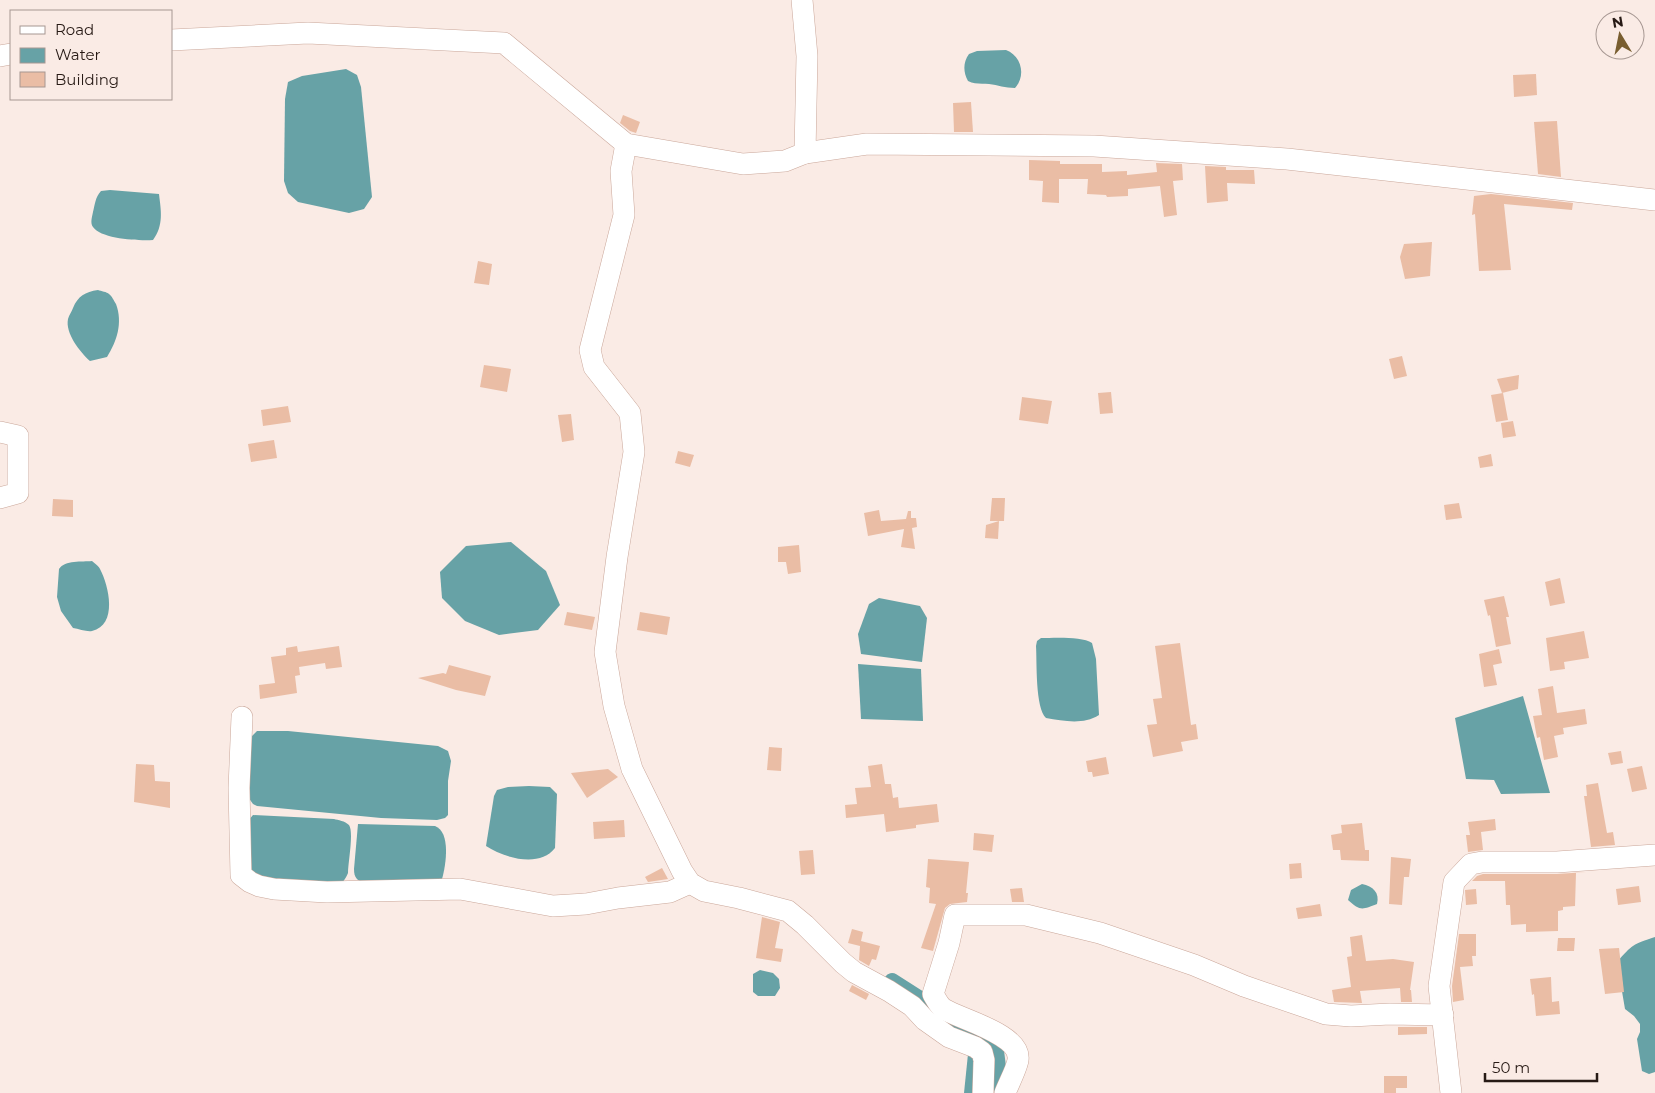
<svg xmlns="http://www.w3.org/2000/svg" width="1655" height="1093" font-family="Montserrat,sans-serif">
<rect width="100%" height="100%" fill="#faebe5"/>
<g fill="#67a2a6">
<path d="M 1006,50 C 1022,56 1026,76 1015,88 C 1005,88 998,85 989,84 C 982,83 975,85 968,81 C 963,72 963,62 969,54 L 977,51 Z"/>
<polygon points="346,69 357,75 361,87 372,197 364,209 349,213 298,202 288,193 284,181 285,99 288,82 302,76"/>
<path d="M 110,190 L 159,194 C 161,211 164,225 153,240 C 139,241 101,239 93,227 C 90,223 92,217 93,212 C 95,204 95,198 101,191 Z"/>
<path d="M 98,290 C 101,291 107,292 109,294 C 112,296 114,301 116,304 C 123,323 117,341 107,357 L 90,361 C 80,352 65,333 68,319 C 69,315 72,311 73,308 C 78,296 85,292 98,290 Z"/>
<polygon points="511,542 546,571 560,605 538,630 499,635 465,621 442,598 440,572 466,546"/>
<path d="M 92,561 C 95,564 99,566 100,569 C 109,586 118,625 92,631 C 87,632 79,629 73,628 L 61,611 L 57,597 L 59,569 C 65,560 82,562 92,561 Z"/>
<polygon points="879,598 920,606 927,618 922,662 861,654 858,634 869,604"/>
<path d="M 1041,638 C 1053,638 1082,636 1092,643 L 1096,659 L 1099,715 C 1083,725 1064,721 1046,718 C 1035,708 1037,662 1036,646 L 1037,641 Z"/>
<polygon points="858,664 921,669 923,721 861,719"/>
<polygon points="1523,696 1550,793 1501,794 1494,780 1466,779 1455,718"/>
<polygon points="257,731 288,731 438,746 448,751 451,761 448,781 448,815 445,818 437,820 381,818 257,806 253,804 248,797 249,739"/>
<path d="M 529,786 L 550,787 L 557,794 L 555,848 C 540,868 504,858 486,846 L 494,796 L 497,790 L 508,787 Z"/>
<path d="M 253,815 L 334,819 C 338,820 345,821 349,825 C 354,832 348,863 348,873 C 345,880 343,883 336,885 L 255,877 L 250,867 L 247,822 Z"/>
<path d="M 358,824 L 435,826 C 451,832 446,865 442,879 L 364,883 C 357,880 354,878 354,869 Z"/>
<path d="M 1362,884 C 1373,886 1380,893 1377,904 C 1362,910 1360,911 1348,900 L 1351,890 Z"/>
<path d="M 1655,937 L 1655,1072 L 1649,1074 L 1642,1071 L 1637,1039 L 1640,1032 L 1640,1024 L 1634,1016 L 1625,1009 L 1617,962 C 1632,945 1633,944 1655,937 Z"/>
<polygon points="760,970 773,973 779,979 780,988 775,996 758,996 753,992 753,974"/>
<polygon points="968,1054 973,1054 977,1093 964,1093"/>
</g>
<g fill="none" stroke-linecap="round" stroke-linejoin="round">
<polyline stroke="#67a2a6" stroke-width="16" points="892,981 928,1004 936,1013 951,1025 988,1043 996,1051 998,1067 997,1093"/>
</g>
<g fill="#eabda5">
<polygon points="1536,74 1537,95 1514,97 1513,75"/>
<polygon points="971,102 973,132 954,132 953,103"/>
<polygon points="623,115 640,122 636,133 630,131 620,123"/>
<polygon points="1557,121 1561,177 1538,174 1534,122"/>
<polygon points="1029,160 1060,161 1060,164 1102,164 1102,172 1127,171 1127,175 1157,172 1156,163 1182,164 1183,180 1173,181 1177,215 1164,217 1160,186 1128,189 1128,196 1107,197 1106,195 1087,194 1088,179 1059,179 1059,203 1042,202 1043,181 1029,180"/>
<polygon points="1205,166 1226,167 1226,170 1254,170 1255,184 1227,183 1228,201 1207,203"/>
<polygon points="1491,194 1573,203 1572,210 1504,204 1511,270 1479,271 1475,214 1472,215 1474,196"/>
<polygon points="1432,242 1430,276 1405,279 1400,257 1404,244"/>
<polygon points="478,261 492,264 489,285 474,283"/>
<polygon points="1402,356 1407,376 1394,379 1389,359"/>
<polygon points="484,365 511,369 507,392 480,387"/>
<polygon points="1519,375 1518,389 1502,393 1497,379"/>
<polygon points="1111,392 1113,413 1100,414 1098,393"/>
<polygon points="1503,393 1508,420 1496,422 1491,395"/>
<polygon points="1022,397 1052,401 1048,424 1019,420"/>
<polygon points="288,406 291,422 263,426 261,410"/>
<polygon points="571,414 574,440 562,442 558,415"/>
<polygon points="1513,421 1516,436 1503,438 1501,423"/>
<polygon points="274,440 277,458 251,462 248,444"/>
<polygon points="678,451 694,455 690,467 675,463"/>
<polygon points="1491,454 1493,466 1480,468 1478,457"/>
<polygon points="992,498 1005,498 1004,521 990,521"/>
<polygon points="53,499 73,500 73,517 52,516"/>
<polygon points="1459,503 1462,518 1446,520 1444,505"/>
<polygon points="879,510 881,521 906,519 908,511 911,511 911,518 916,518 917,527 912,528 915,549 901,547 904,529 868,536 864,513"/>
<polygon points="999,521 998,539 985,538 986,525"/>
<polygon points="799,545 801,572 788,574 786,562 778,562 778,547"/>
<polygon points="1560,578 1565,603 1550,606 1545,582"/>
<polygon points="1504,596 1509,617 1506,617 1511,644 1496,647 1490,615 1488,616 1484,600"/>
<polygon points="567,612 595,617 592,630 564,625"/>
<polygon points="640,612 670,617 667,635 637,630"/>
<polygon points="1584,631 1589,658 1564,662 1565,669 1550,671 1546,638"/>
<polygon points="1180,643 1191,725 1196,724 1198,739 1181,742 1183,751 1153,757 1147,725 1157,724 1153,699 1162,698 1155,646"/>
<polygon points="297,646 298,652 339,646 342,667 326,669 325,663 299,667 300,675 295,676 297,693 260,699 259,685 275,683 271,657 286,655 286,648"/>
<polygon points="1499,649 1502,663 1493,665 1497,685 1484,687 1479,654"/>
<polygon points="449,665 491,676 485,696 456,690 418,678 443,673 446,674"/>
<polygon points="1553,686 1557,713 1585,709 1587,724 1563,728 1564,734 1554,736 1558,757 1544,760 1540,737 1537,738 1533,716 1542,715 1538,689"/>
<polygon points="769,747 782,748 781,771 767,770"/>
<polygon points="1621,751 1623,763 1611,765 1608,753"/>
<polygon points="1106,757 1109,774 1093,777 1092,772 1088,772 1086,761"/>
<polygon points="136,764 154,765 155,781 170,782 170,808 134,802"/>
<polygon points="882,764 885,784 891,784 893,798 898,797 899,808 937,804 939,822 916,825 916,828 886,832 884,814 846,818 845,805 857,804 855,788 871,787 868,766"/>
<polygon points="1642,766 1647,789 1632,792 1627,769"/>
<polygon points="608,769 618,777 587,798 571,773"/>
<polygon points="1598,783 1607,833 1613,832 1615,845 1591,847 1584,796 1587,796 1586,785"/>
<polygon points="1495,819 1496,830 1481,832 1483,850 1468,852 1466,835 1470,835 1468,822"/>
<polygon points="624,820 625,837 594,839 593,822"/>
<polygon points="1362,823 1365,850 1369,850 1369,861 1341,860 1340,850 1333,850 1331,835 1342,833 1341,825"/>
<polygon points="974,833 994,835 992,852 973,850"/>
<polygon points="813,850 815,874 801,875 799,851"/>
<polygon points="1391,857 1411,859 1409,877 1404,877 1402,905 1389,904"/>
<polygon points="928,859 969,862 966,893 968,893 967,902 950,904 945,908 933,951 921,948 936,904 929,903 930,888 926,887"/>
<polygon points="1301,863 1302,878 1290,879 1289,864"/>
<polygon points="662,868 668,879 648,882 645,877"/>
<polygon points="1587,872 1576,873 1575,906 1563,907 1563,910 1558,911 1558,931 1526,932 1526,924 1511,925 1510,905 1506,905 1505,881 1472,881 1477,876 1483,874 1557,874"/>
<polygon points="1639,886 1641,902 1618,905 1616,889"/>
<polygon points="1022,888 1024,902 1012,902 1010,889"/>
<polygon points="1476,889 1477,904 1466,905 1465,890"/>
<polygon points="1320,904 1322,916 1298,919 1296,908"/>
<polygon points="762,917 780,922 775,948 783,949 781,962 756,958"/>
<polygon points="852,929 863,932 861,941 880,946 876,960 872,959 869,966 859,960 860,946 848,943"/>
<polygon points="1459,934 1476,934 1476,956 1472,956 1473,966 1460,967 1464,1000 1453,1002 1452,986"/>
<polygon points="1362,935 1366,961 1393,959 1414,962 1410,990 1411,990 1412,1002 1401,1002 1400,988 1360,991 1362,1003 1334,1002 1332,990 1351,987 1347,957 1352,956 1350,937"/>
<polygon points="1558,938 1575,938 1574,951 1557,951"/>
<polygon points="1619,948 1624,992 1605,994 1599,949"/>
<polygon points="1551,977 1552,1002 1559,1001 1560,1014 1536,1016 1534,994 1532,995 1530,979"/>
<polygon points="852,985 869,994 866,1000 849,991"/>
<polygon points="1398,1027 1427,1027 1427,1034 1398,1035"/>
<polygon points="1384,1076 1407,1076 1407,1088 1396,1088 1396,1093 1384,1093"/>
</g>
<g fill="none" stroke-linecap="round" stroke-linejoin="round">
<g stroke="#caa79a" stroke-width="22">
<g id="minor">
<polyline points="802,0 807,56 805,153 867,144 1094,146 1287,159 1655,200"/>
<polyline points="171,40 308,33 504,43 626,144 743,164 785,161 805,153"/>
<polyline points="0,56 11,54"/>
<polyline points="626,144 621,171 624,215 590,350 594,367 630,413 634,452 617,557 605,652 614,706 632,769 682,871 690,883 704,891 739,898 788,911 805,925 843,963 854,972 889,991 912,1006 925,1020 949,1037 975,1047 982,1052 984,1060 983,1093"/>
<polyline points="0,432 18,436 18,493 0,498"/>
<polyline points="242,717 239,788 241,875 250,882 259,886 274,889 327,892 460,889 553,906 586,904 618,898 670,892 690,883"/>
<path d="M 1005,1093 C 1008,1085 1017,1068 1018,1060 C 1022,1034 959,1019 944,1009 C 939,1006 936,999 933,994 L 949,943 L 955,915 L 1026,915 L 1100,933 L 1194,965 L 1244,986 L 1326,1014 L 1351,1016 L 1390,1014 L 1443,1015"/>
<polyline points="1451,1093 1439,986 1454,882 1471,864 1482,862 1557,862 1655,855"/>
</g>
</g>
<use href="#minor" stroke="#fff" stroke-width="21"/>
</g>
<rect x="10" y="10" width="162" height="90" fill="#faebe5" stroke="#a69792"/>
<rect x="20" y="26" width="25" height="8" fill="#ffffff" stroke="#a69792"/>
<text x="55" y="35" font-size="15" fill="#271a15">Road</text>
<rect x="20" y="48" width="25" height="15" fill="#67a2a6" stroke="#a69792"/>
<text x="55" y="60" font-size="15" fill="#271a15">Water</text>
<rect x="20" y="72" width="25" height="15" fill="#eabda5" stroke="#a69792"/>
<text x="55" y="85" font-size="15" fill="#271a15">Building</text>
<g transform="translate(1620 35) rotate(350)"><circle r="24" fill="#faebe5" stroke="#a69792"/>
<path d="M0-4L9 19L0 12L-9 19Z" fill="#795e30"/>
<text y="-8" font-size="14" font-weight="bold" text-anchor="middle" fill="#271a15">N</text>
</g>
<path d="M1485 1073v8h112v-8" fill="none" stroke="#271a15" stroke-width="2.5"/>
<text x="1492" y="1073" font-size="15" fill="#271a15" stroke="#faebe5" stroke-width="4" paint-order="stroke">50 m</text>
</svg>
